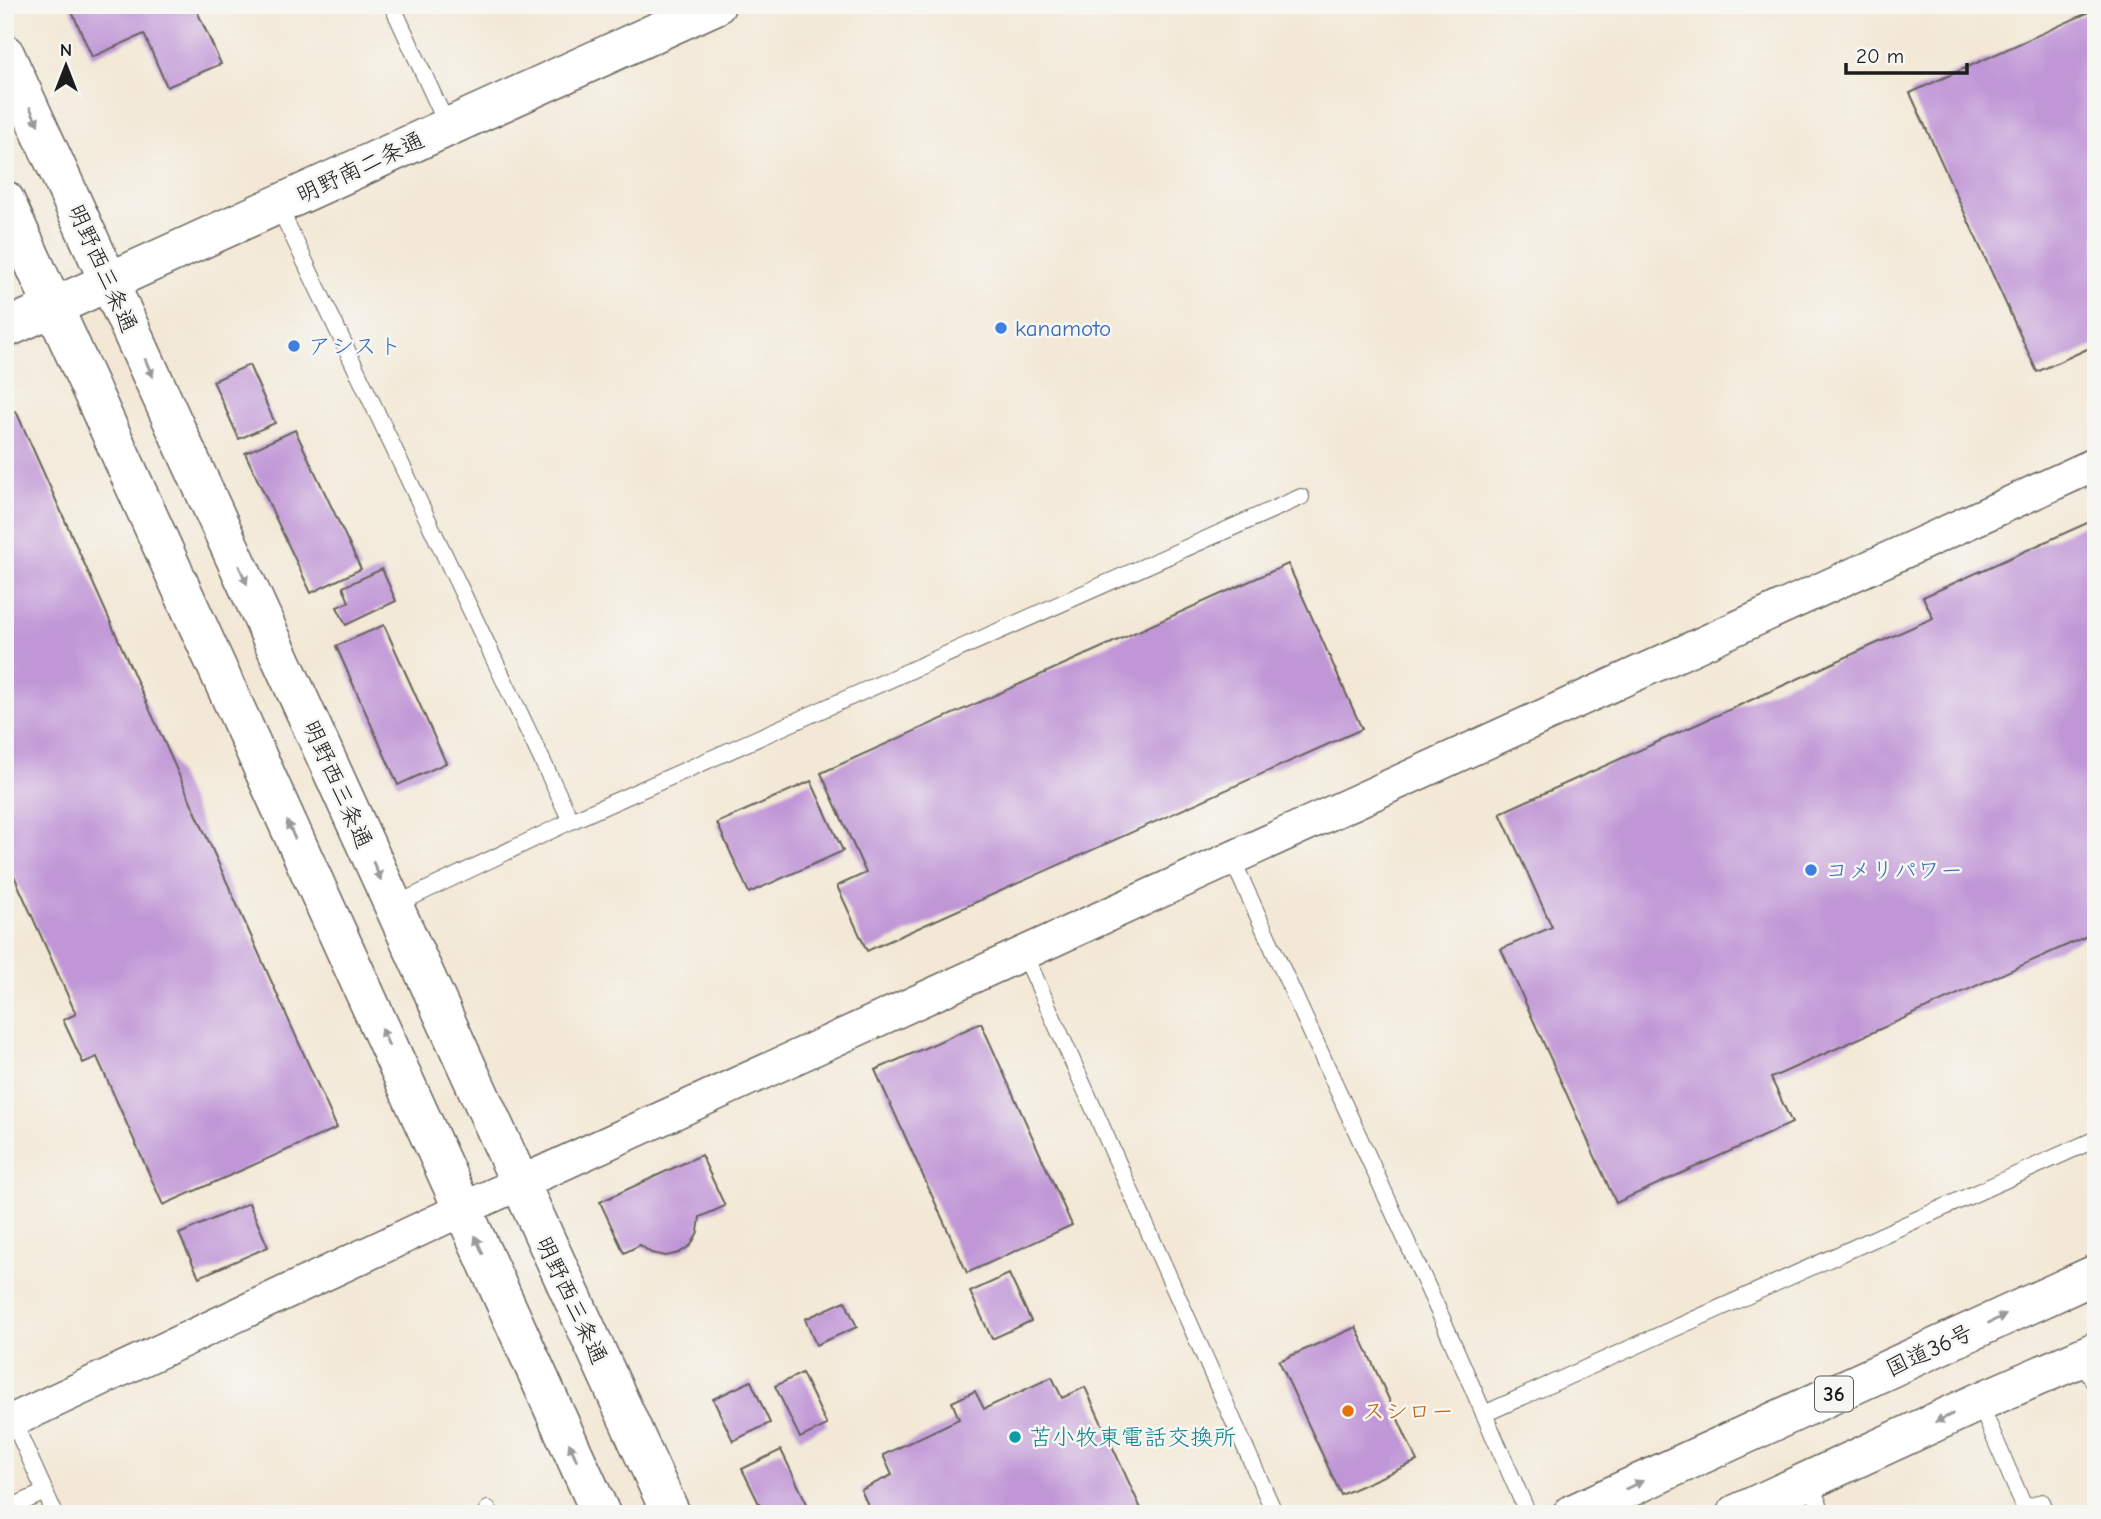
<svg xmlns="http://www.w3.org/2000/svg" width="2101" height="1519" font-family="'Comic Neue','Klee One',sans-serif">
<rect width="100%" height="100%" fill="#f6f6f2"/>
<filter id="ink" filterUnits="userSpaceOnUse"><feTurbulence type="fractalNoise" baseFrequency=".0143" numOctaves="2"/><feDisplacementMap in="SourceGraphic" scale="14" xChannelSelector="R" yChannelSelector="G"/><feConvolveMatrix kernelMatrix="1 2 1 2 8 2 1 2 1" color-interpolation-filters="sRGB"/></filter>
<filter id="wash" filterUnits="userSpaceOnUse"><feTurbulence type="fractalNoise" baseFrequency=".00686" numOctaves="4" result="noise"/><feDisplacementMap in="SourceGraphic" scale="28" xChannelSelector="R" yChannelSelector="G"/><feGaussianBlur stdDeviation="1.57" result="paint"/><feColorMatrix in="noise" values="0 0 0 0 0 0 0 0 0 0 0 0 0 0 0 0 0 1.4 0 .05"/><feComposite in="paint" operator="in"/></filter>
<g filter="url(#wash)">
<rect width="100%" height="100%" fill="#f3e8d5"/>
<g id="blocks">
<g fill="#c096d6">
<polygon points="69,5 210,5 197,11 221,64 167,87 144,34 92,57"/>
<polygon points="2096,9 2096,345 2037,372 1910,93"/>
<polygon points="249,365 275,423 239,439 213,381"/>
<polygon points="16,411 337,1128 163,1205 97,1057 83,1063 63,1020 76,1014 10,867 5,869 5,416"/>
<polygon points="295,430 361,569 311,593 245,453"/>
<polygon points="2096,519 2096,932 1771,1078 1792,1123 1616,1203 1501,949 1552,927 1500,813 1933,618 1923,597"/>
<polygon points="1288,564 1362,729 867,951 837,886 866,873 821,773"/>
<polygon points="382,569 396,601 346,625 337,607 349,602 343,587"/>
<polygon points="384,625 446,763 398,785 336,646"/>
<polygon points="811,781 843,851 749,893 717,823"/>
<polygon points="981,1023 1072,1225 967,1273 875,1070"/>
<polygon points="701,1155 725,1206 700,1217 698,1232 691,1245 679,1253 666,1256 651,1253 640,1245 624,1253 600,1202"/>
<polygon points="249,1203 268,1247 199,1277 179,1234"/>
<polygon points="1009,1274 1031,1321 992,1339 970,1292"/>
<polygon points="845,1301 857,1327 816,1345 805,1319"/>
<polygon points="1356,1327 1417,1461 1341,1495 1279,1361"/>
<polygon points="802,1373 827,1425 800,1438 775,1386"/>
<polygon points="1052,1377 1062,1398 1085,1387 1143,1513 872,1514 861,1490 892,1475 883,1455 959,1419 952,1402 975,1391 984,1409"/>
<polygon points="751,1381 770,1423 733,1441 713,1399"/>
<polygon points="781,1450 812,1514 764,1514 742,1469"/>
</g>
</g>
</g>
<g filter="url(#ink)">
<use href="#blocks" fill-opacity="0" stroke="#67635d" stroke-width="2"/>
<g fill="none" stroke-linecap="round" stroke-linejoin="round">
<g stroke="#67635d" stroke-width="18">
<g id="lane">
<polyline points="392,5 448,127"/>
<polyline points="278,205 571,821 393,906"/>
<polyline points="571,821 1301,497"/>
<polyline points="1232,859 1444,1323 1528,1514"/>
<polyline points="1024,953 1275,1514"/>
<polyline points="2082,1357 2096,1387"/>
<polyline points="1979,1402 2025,1509 2042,1502 2047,1514"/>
<polyline points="1484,1414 2096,1139"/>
<polyline points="13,1421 55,1514"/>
<polyline points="1809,1481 1823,1514"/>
<polyline points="488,1509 490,1514"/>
<polyline points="5,1510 45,1492"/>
</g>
</g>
<g stroke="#67635d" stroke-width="36">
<polyline id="street" points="5,1424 463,1209 2096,464"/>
</g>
<g stroke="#67635d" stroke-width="41">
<g id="secondary">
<polyline points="5,54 671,1514"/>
<polyline points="5,200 601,1514"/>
<polyline points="5,329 716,5"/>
</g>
</g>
<g stroke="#67635d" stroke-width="41">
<g id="highway">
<polyline points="1572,1514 2096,1274"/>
<polyline points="1736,1514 1979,1402 2096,1351"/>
</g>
</g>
<use href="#lane" stroke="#fff" stroke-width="16"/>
<use href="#street" stroke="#fff" stroke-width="33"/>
<use href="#secondary" stroke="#fff" stroke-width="38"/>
<use href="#highway" stroke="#fff" stroke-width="38"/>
</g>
<defs><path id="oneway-solid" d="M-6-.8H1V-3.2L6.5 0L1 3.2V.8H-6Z" transform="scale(1.75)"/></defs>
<g fill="#999">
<use href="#oneway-solid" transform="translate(34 116) rotate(65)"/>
<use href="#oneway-solid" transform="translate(149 368) rotate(66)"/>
<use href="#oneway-solid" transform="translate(243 575) rotate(66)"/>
<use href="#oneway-solid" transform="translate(291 830) rotate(-114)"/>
<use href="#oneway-solid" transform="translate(377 871) rotate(66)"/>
<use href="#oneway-solid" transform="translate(385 1037) rotate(-114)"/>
<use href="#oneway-solid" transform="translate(479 1245) rotate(-114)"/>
<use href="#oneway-solid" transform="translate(1997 1319) rotate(-25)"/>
<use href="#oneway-solid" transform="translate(1944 1418) rotate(155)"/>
<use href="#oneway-solid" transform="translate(573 1452) rotate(-114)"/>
<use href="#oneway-solid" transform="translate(1634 1485) rotate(-25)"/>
</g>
</g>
<g fill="#3f7fe0" stroke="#f6f6f2" stroke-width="2.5">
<circle cx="1001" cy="328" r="7"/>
<circle cx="294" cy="346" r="7"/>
<circle cx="1811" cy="870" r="7"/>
</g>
<circle fill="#e8710a" stroke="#f6f6f2" stroke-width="2.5" cx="1348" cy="1411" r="7"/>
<circle fill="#0f9aa8" stroke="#f6f6f2" stroke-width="2.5" cx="1015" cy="1437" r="7"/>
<g text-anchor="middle" stroke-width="5" stroke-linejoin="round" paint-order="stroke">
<rect fill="#f6f6f2" stroke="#5d5d5c" stroke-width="2" x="1815" y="1376.5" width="38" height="35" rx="5"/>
<g font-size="21" font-weight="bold" fill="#1c1c1c">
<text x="1834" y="1401">36</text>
</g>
<g font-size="23" fill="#1c1c1c" stroke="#f6f6f2">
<text transform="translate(360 167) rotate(-25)" y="8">明野南二条通</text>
<text transform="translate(103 268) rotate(66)" y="8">明野西三条通</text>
<text transform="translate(338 784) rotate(66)" y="8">明野西三条通</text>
<text transform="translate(572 1300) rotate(65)" y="8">明野西三条通</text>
<text transform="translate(1929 1350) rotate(-25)" y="8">国道36号</text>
</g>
<g font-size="23" fill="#366cbe" stroke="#f6f6f2" text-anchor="start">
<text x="1015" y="336">kanamoto</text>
<text x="308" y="354">アシスト</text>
<text x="1825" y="878">コメリパワー</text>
</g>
<g font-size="23" fill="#c56008" stroke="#f6f6f2" text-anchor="start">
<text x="1362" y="1419">スシロー</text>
</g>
<g font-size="23" fill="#0d838f" stroke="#f6f6f2" text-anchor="start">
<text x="1029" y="1445">苫小牧東電話交換所</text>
</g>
</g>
<rect width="2101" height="1519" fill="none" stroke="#f6f6f2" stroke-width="28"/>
<g transform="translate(66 66)" stroke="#f6f6f2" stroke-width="5" paint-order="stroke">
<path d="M0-5L12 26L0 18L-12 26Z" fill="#1c1c1c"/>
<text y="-10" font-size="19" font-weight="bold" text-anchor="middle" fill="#1c1c1c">N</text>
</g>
<path d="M1846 63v10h121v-10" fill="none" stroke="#1c1c1c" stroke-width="3.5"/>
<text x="1856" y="63" font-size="21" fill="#1c1c1c" stroke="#f6f6f2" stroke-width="5" paint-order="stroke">20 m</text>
</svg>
